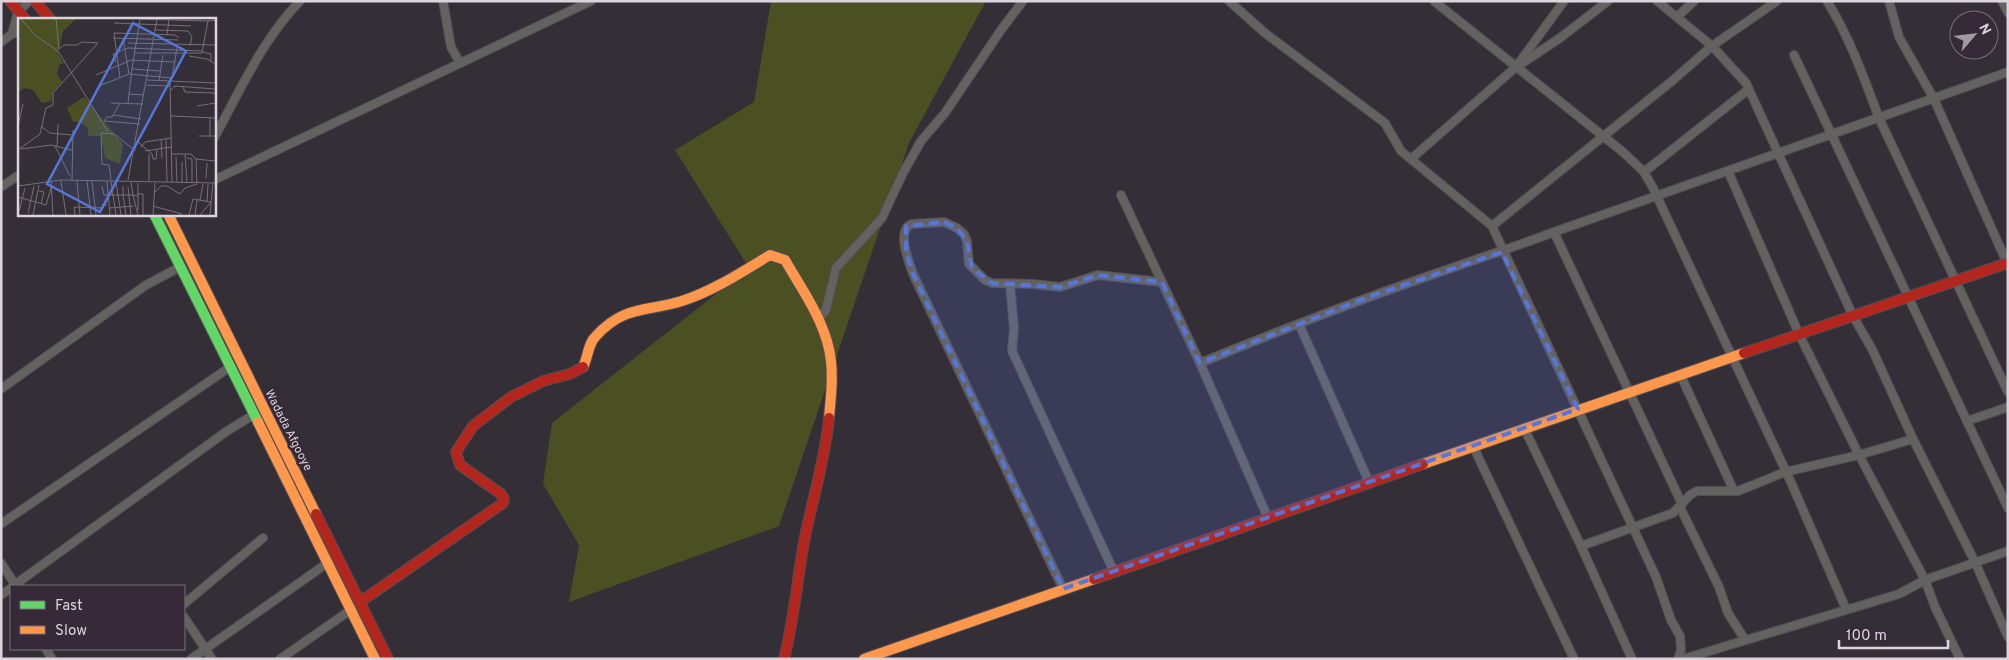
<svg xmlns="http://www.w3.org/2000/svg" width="2009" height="660" font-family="Overpass,sans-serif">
<rect width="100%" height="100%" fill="#342e36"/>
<polygon fill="#4a5022" points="771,1 986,1 909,143 779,526 569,602 579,545 543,484 552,423 749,268 675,150 754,102"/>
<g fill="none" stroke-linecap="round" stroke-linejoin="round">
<g stroke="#514d53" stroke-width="10">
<g id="street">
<polyline points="443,1 451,47 460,63"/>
<polyline points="1229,1 1265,33 1385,123 1401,151 1492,226 1656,577 1671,620 1680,636 1681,650 1678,659"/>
<polyline points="1434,1 1623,152 1644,172 1653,188 1790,480 1846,609"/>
<polyline points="1657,1 1712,46 1746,83 1853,316 1872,349 1913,439 1975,562 2008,637"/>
<path d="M 1827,1 C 1850,38 1864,78 1879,118 L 2008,392"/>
<polyline points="1889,1 1899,37 1934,99 2007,263"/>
<polyline points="2002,1 2008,13"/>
<polyline points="1677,17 1694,1"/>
<polyline points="12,34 18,12 29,1"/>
<polyline points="1,42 12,34 19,32"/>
<polyline points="1794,55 2008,508"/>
<polyline points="1518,66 1560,38 1608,1"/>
<path d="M 214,138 C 240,91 262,40 300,1"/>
<polyline points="1411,159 1516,67 1564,1"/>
<polyline points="1728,171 1799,334 1859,455 1925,580 1935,607 1960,659"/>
<polyline points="1644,172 1749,89"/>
<polyline points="214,180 591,1"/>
<polyline points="1,187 19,175"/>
<polyline points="1121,195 1200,363 1268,518"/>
<polyline points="1492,226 1672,81 1712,46 1777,1"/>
<polyline points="1010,284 1014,329 1012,351 1114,572"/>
<polyline points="818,319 826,310 836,268 882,218 903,173 921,141 945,113 1001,30 1023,1"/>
<polyline points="1299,324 1369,482"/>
<path d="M 1200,363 C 1281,330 1363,298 1446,270 C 1482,257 1518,246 1554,232"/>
<polyline points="1680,374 1734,491"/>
<polyline points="1,389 146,285 180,267"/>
<polyline points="1967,421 2008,407"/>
<polyline points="1524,428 1581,546 1632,659"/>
<polyline points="1473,446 1574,659"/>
<path d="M 1682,504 L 1554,232 C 1705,178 1857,126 2008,72"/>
<polyline points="1680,507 1719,587 1728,613 1745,640"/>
<polyline points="1,524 230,367"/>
<polyline points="1581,546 1673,513 1690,495 1697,491 1738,491 1785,472 1859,455 1913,439"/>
<polyline points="1,563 16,586"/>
<polyline points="13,586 227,431 255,414"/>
<path d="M 1063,589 L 913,274 C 909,262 896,231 911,224 L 944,222 L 957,228 L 964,234 L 967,241 L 969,264 L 985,280 L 992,283 L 1034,284 L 1060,287 L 1098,275 L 1162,282"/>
<polyline points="1,595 11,588"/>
<polyline points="184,604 263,538"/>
<polyline points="184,617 212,659"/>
<polyline points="46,649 52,659"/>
<polyline points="191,659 329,562"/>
<polyline points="280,659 352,609"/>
<polyline points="1683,659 1899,594 1925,580 2008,551"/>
</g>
</g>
<g stroke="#514d53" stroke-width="12">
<polyline id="fast" points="154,214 258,422"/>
</g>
<g stroke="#514d53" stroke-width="12">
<g id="slow">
<polyline points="168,214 316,514"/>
<path d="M 583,367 C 588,358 588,343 596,336 C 624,305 647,312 682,301 C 713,291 742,272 770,255 L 785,260 C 801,288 822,317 829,349 C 834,371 831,397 829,418"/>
<polyline points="258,422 375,659"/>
<polyline points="1423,464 1744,353"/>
<polyline points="864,659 1094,579"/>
</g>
</g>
<g stroke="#514d53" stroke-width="12">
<g id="jam">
<polyline points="10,1 25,19"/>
<polyline points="35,1 50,19"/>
<polyline points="1744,353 2008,263"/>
<polyline points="316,514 388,659"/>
<polyline points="1094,579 1423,464"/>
<polyline points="360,602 503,503 504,499 501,494 460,465 456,452 473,426 511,397 543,381 570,374 583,367"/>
<path d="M 784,659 C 794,620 797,581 804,542 C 812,501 825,460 829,418"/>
</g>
</g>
<use href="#street" stroke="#646260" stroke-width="8"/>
<use href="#fast" stroke="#63d668" stroke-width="10"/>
<use href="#slow" stroke="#ff974d" stroke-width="10"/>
<use href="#jam" stroke="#b3261e" stroke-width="10"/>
</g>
<path fill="#5676da" fill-opacity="0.2" stroke="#5676da" stroke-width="4" stroke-dasharray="10 6" stroke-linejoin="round" d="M 944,222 L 957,228 L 967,241 L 972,268 L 992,283 L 1060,287 L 1098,275 L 1162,282 L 1200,363 L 1368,297 L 1502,252 L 1578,409 L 1063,589 L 913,274 L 906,252 L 906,226 Z"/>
<g text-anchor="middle" stroke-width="5" stroke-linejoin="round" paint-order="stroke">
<g font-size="12" fill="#dbd4dd" stroke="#362a39">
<text transform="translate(289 430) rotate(63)" y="4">Wadada Afgooye</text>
</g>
</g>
<g transform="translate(18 18)">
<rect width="198" height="198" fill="#342e36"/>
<path d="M 0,1 L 58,1 L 45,13 L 40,36 L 46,45 L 41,47 L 39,56 L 44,64 L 34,75 L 33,83 L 24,85 L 15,72 L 6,70 L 0,75 ZM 66,79 L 105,126 L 102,146 L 87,140 L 83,118 L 70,118 L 70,110 L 62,104 L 55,104 L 49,90 Z" fill="#4a5022"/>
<path fill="none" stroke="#777079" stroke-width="1" d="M 3,1 L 18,18 L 40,33 L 90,114M 38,1 L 41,31M 121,1 L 190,3M 122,1 L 114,51 L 142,53M 96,5 L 173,8M 137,12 L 170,13 L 174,19 L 172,28M 149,17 L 151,1M 95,20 L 160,22M 105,20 L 111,56M 110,25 L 197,27M 117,35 L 184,35M 171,38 L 189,41 L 197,46M 193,43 L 193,36 L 184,34 L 190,3 L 197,2M 98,44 L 95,36 L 110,30 L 184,33M 78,57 L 113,42 L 157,44M 102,60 L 96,15 L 157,17 L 161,20M 154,60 L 159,30M 129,62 L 197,65M 141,63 L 145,37M 152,63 L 154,164M 128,67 L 152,68M 81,68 L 111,56 L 154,60M 165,69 L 167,74 L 197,75M 153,72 L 157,68 L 197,71M 111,76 L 126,77M 93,85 L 125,86M 102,85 L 94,99 L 89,99 L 86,103 L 122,106M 110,85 L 114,51M 179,88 L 197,85M 95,97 L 123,101M 153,98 L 197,100M 192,99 L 192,118M 0,108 L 5,86M 24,109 L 32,115 L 55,117M 181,118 L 197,118M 143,121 L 144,140M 148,121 L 149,164M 120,124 L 134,136 L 135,141 L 138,141 L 139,131M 37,128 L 52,158M 39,128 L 40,106M 123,129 L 127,124 L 153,120M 3,131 L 33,127 L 54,132M 0,132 L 22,116 L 28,90 L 35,87 L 35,75 L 80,25 L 64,24 L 59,27 L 46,27 L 41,31M 127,133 L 153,129M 153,136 L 173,136 L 178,141 L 197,143M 167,136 L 169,164M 158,139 L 159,164M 169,140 L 174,141 L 174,165M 178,141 L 179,165M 164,144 L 164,164M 188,160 L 189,145M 54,162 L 55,112M 93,162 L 91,147 L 84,146 L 83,115 L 96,116 L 118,133M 110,162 L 139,1M 33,163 L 35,197M 43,163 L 48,197M 59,163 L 62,197M 69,163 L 73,197M 74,163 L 78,197M 131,163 L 131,136M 89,164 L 92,197M 93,164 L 98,197M 98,164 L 103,197M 0,168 L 43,162 L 197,165M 84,168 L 86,177 L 105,177 L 108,197M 105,168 L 105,177 L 115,177 L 113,164M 110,169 L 113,197M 21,173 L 26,174 L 23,186M 136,175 L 143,168 L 149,168 L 162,176 L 167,170 L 179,166M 119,176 L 125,176 L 125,197M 119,178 L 115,177 L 120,197M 0,179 L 28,187 L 33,170M 182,182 L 185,166M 189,184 L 190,166M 135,188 L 164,196M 92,190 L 116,188M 120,192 L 120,165M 1,193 L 7,170M 10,195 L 16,168M 15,197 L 21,167M 57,197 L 56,189 L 84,190 L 89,186M 135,197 L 137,165M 171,197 L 175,181 L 193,184 L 182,197M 177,197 L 179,182M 192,197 L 195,165"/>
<path fill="#5676da" fill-opacity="0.15" stroke="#5676da" stroke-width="2.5" d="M 115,5 L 168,33 L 82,194 L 29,166 Z"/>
<rect width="198" height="198" fill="none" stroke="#dbd4dd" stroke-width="2.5"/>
</g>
<rect width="2009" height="660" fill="none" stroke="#dbd4dd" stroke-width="5"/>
<rect x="10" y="585" width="175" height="65" fill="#362a39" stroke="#786e7b"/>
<rect x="20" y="601" width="25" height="8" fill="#63d668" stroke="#786e7b"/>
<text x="55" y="610" font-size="15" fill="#dbd4dd">Fast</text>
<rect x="20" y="626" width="25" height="8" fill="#ff974d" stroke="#786e7b"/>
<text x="55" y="635" font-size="15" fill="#dbd4dd">Slow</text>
<g transform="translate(1974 35) rotate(62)"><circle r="24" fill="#362a39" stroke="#786e7b"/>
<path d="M0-4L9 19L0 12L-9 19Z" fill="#a19aa3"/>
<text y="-8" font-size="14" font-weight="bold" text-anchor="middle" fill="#dbd4dd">N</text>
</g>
<path d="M1839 640v8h109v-8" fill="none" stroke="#dbd4dd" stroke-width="2.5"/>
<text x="1846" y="640" font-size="15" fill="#dbd4dd" stroke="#362a39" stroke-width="4" paint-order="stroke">100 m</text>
</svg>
